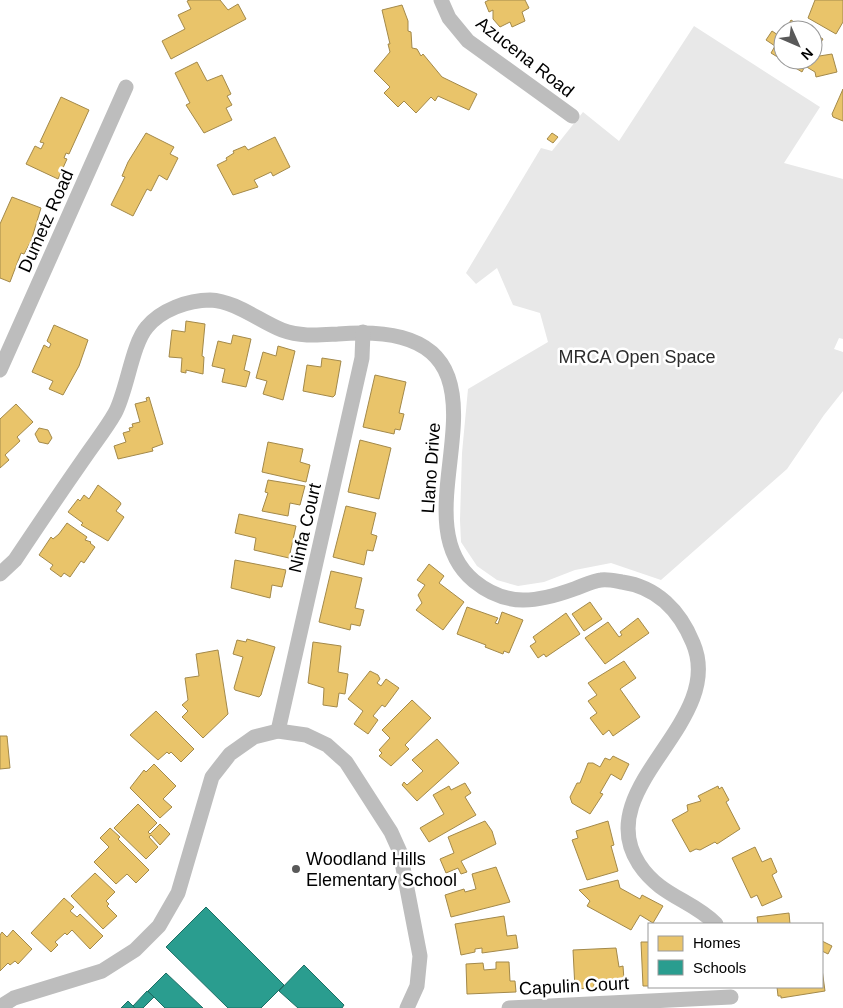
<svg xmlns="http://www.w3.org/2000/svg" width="843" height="1008" font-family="Arial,sans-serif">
<rect width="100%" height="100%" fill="#fff"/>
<polygon fill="#e8e8e8" points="694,26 820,107 784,163 843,179 843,339 839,338 834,349 843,352 843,391 824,415 787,469 661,580 611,563 575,570 544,582 518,586 497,580 477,566 461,542 460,520 462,453 468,389 548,342 540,313 513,305 497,268 476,284 466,273 541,148 552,151 583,112 619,141"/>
<g fill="#e9c46a" stroke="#a3894a">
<polygon points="190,0 220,0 228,10 238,4 246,19 171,59 162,41 185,29 178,15 191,9 187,1"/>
<polygon points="489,0 525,0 529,8 522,12 525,21 512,27 510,22 500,27 493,19 493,10 489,12 485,2"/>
<polygon points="815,0 843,0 843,22 836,34 808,18"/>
<polygon points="402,5 408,21 408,31 411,32 412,48 417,49 421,56 423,54 442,77 477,94 469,110 438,96 435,101 431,97 416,113 404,101 398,107 384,93 390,87 374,71 390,52 388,44 390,44 382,10"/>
<polygon points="791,20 804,28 803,30 785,30"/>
<polygon points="772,31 781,37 783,34 783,60 813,60 813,57 832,54 837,72 816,77 815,72 805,66 802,72 771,53 775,46 766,40"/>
<polygon points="813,33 823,39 813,55"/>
<polygon points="197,62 207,81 222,75 231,94 227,96 232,105 226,108 232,120 204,133 186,105 190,103 175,73"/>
<polygon points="843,89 843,121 833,117 832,114"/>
<polygon points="61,97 89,110 69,154 66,153 64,158 67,159 58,179 26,164 35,146 41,149 44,143 40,142"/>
<polygon points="146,133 174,147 170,154 178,158 167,180 159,175 151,191 147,189 133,216 111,205 125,177 122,176 128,162"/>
<polygon points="552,133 558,137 553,143 547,139"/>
<polygon points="275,137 290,167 273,176 271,172 254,180 258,187 233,195 217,165 227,160 226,158 234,153 233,151 245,146 248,150"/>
<polygon points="12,197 41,208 31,241 24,254 21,253 10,282 0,278 0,224"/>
<polygon points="186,321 205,324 202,356 204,357 203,374 186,370 186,373 181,372 182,358 169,357 172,330 185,332"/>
<polygon points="54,325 88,340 79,366 63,395 49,389 53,381 32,372 44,345 49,348 51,344 47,341"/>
<polygon points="233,335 251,339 244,370 250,372 246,387 222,382 225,369 212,366 218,341 231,344"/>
<polygon points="278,346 295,351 283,400 263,394 267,381 256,378 263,352 276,356"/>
<polygon points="322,358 341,361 335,395 333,397 303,391 307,365 321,367"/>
<polygon points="375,375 406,382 399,413 404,414 400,430 395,429 394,434 363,427"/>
<polygon points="149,397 163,444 152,448 153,451 118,459 114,446 126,442 123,433 130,431 129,428 133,427 132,424 140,422 135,404 147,401 146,398"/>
<polygon points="16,404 33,422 17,437 20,441 5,455 9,460 0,468 0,419"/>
<polygon points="39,428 48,430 52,438 48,444 39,442 35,434"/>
<polygon points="360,440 391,448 379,499 348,492"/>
<polygon points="268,442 303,449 300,462 310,465 306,482 262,472"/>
<polygon points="268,480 305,486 300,505 290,503 288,516 262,511 268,493 265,492"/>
<polygon points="98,485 120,502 121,504 116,511 124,517 108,541 81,525 83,523 68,512 78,499 80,501 84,495 89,499"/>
<polygon points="346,506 376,513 371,534 377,536 373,551 367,550 364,565 333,557"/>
<polygon points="239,514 296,526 289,558 254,550 256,538 235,533"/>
<polygon points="67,523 87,537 85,540 91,542 90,543 95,547 84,563 81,561 70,577 64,573 61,577 50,569 53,565 39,555 51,537 53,539 59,534"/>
<polygon points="235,560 286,570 282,587 272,585 270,598 231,588"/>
<polygon points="429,564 444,576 439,583 464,602 443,630 416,610 422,603 418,595 425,585 417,580"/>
<polygon points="331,571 362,578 355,608 364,610 360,626 351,624 350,630 319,622"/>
<polygon points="590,602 602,619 584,631 572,614"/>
<polygon points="467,607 498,618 495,623 498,624 502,612 523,620 509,653 504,651 503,654 485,647 486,645 457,634"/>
<polygon points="566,613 580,634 546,657 544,654 538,658 530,646 536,642 533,637"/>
<polygon points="638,618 649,633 605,664 585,638 608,622 619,637 622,635 620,632"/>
<polygon points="247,639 275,647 261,695 259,697 235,690 234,688 243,657 233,654 237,640 246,642"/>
<polygon points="313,642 341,646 338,672 348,674 345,694 339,693 337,707 323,705 324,688 308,683"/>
<polygon points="218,650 228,714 203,738 182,717 188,711 182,705 188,700 185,678 199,676 196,654"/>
<polygon points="624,661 636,678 620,689 640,717 613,736 609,730 603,735 590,718 597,713 588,701 597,695 588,683"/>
<polygon points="370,671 378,675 380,679 377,683 381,686 386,679 399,688 385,707 382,705 373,716 378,720 368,734 354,724 363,711 348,699"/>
<polygon points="412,700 431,718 405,745 409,749 391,766 379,756 382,753 379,750 390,738 382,730"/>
<polygon points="156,711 194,749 181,762 171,752 169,754 167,752 158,760 130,735"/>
<polygon points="0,736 7,736 10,768 0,769"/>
<polygon points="437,739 459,763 417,801 402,785 404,782 407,785 423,771 412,760"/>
<polygon points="613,756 629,764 621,780 611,774 600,793 603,794 590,814 572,803 570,797 577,783 580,783 588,763 593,763 600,767 605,758 610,760"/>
<polygon points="154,764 176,786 163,799 172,807 160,818 130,788 144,770 146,772"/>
<polygon points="465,783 471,793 465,797 476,815 429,842 420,828 444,814 433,795 449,786 451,790"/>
<polygon points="718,786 719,789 722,787 729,800 726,802 740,829 717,844 715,842 700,850 696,849 690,852 672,820 688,811 687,805 701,801 698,796"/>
<polygon points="138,804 157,823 148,832 150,834 160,824 170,834 160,845 151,835 149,837 158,847 146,859 114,828"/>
<polygon points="485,821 492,831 496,844 461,861 467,872 461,874 458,868 446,873 440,859 454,853 448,837"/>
<polygon points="608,821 614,845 611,846 618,871 587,880 572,840 578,838 576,831"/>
<polygon points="110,828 120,837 118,839 149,870 136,883 127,874 116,884 94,862 109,847 100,838"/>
<polygon points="755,847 762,862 771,858 777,872 772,875 782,897 762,906 757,895 751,898 732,858"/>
<polygon points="496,867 510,902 451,917 445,895 464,889 465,892 476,889 472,874"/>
<polygon points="95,873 115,892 106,901 109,904 107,906 117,916 103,929 71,896"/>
<polygon points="618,880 620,888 640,899 642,895 663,906 653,923 640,915 631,930 587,906 590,901 579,890"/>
<polygon points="64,898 74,907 70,911 77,917 80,914 103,936 90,949 72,930 67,935 65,933 55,942 58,945 51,952 31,933"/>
<polygon points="789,913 790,924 758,924 757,917"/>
<polygon points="504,916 507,936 516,935 518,948 482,953 482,948 475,949 475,952 461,955 455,924"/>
<polygon points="13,930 32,949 18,964 15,961 10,965 8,963 0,971 0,935 2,932 7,937"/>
<polygon points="822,941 832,946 828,954 822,951"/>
<polygon points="641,942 649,942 649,986 643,986"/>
<polygon points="616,948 619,967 623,966 624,980 594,982 594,988 575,989 573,950"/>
<polygon points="496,962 509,962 510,981 515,981 516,992 467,994 466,964 483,963 484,970 496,969"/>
<polygon points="822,969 825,991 781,998 781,996 778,996 777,987 822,987"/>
</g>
<g fill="#2a9d8f" stroke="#1d6e64">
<polygon points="206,907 284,985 261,1008 228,1008 166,947"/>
<polygon points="304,965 344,1005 342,1008 298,1008 279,991"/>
<polygon points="166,973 203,1008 165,1008 148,991"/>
<polygon points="147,991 154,997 143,1008 135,1008 133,1006"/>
<polygon points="128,1001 135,1008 121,1008"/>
</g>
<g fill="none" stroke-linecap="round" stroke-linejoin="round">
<g stroke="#bdbdbd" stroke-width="15">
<polyline points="441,0 449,18 468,41 572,116"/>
<polyline points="0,370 126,87"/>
<path d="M 0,574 L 15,560 C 37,527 60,493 83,460 C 93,445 106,429 115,413 C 127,391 132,344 147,327 C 161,310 188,300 210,300 C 236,301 259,321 282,330 C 301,337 319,335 338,334 C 377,331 432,332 448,377 C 470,438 416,533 474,581 C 507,608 538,602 574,589 C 583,586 592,581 601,580 C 608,579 616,581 622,582 C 657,587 680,611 693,643 C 727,723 589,787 639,864 C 661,897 691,899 716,924"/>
<polyline points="278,731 362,358 363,332"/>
<polyline points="0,1007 14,998 102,971 135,950 159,926 178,893 212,777 230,754 254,737 278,731 306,735 327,745 346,762 391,832 400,852 420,956 417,986 407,1008"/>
<polyline points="509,1008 731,997"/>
</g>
</g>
<circle fill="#595959" stroke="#fff" stroke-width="2" cx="296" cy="869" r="5"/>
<g text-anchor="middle" stroke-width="5" stroke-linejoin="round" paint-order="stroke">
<g font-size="18" fill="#000" stroke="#fff">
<text transform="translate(525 57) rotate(38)" y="6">Azucena Road</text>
<text transform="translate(46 221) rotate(-66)" y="6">Dumetz Road</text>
<text transform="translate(431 468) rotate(-86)" y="6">Llano Drive</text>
<text transform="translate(305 528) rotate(-77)" y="6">Ninfa Court</text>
<text transform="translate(574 986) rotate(-3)" y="6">Capulin Court</text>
</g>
<g font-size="18" fill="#2c2c2c" stroke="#fff">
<text x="637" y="363">MRCA Open Space</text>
</g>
<g font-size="18" fill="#000" stroke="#fff" text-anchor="start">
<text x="306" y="865">Woodland Hills<tspan x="306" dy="21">Elementary School</tspan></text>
</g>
</g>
<rect x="648" y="923" width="175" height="65" fill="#ffffff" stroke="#999999"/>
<rect x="658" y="936" width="25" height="15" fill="#e9c46a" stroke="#999999"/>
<text x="693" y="948" font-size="15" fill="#000000">Homes</text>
<rect x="658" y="960" width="25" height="15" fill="#2a9d8f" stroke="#999999"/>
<text x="693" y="973" font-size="15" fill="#000000">Schools</text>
<g transform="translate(798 45) rotate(135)"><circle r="24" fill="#ffffff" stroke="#999999"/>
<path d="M0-4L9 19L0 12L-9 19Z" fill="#595959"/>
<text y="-8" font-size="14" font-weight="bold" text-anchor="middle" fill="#000000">N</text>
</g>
</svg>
